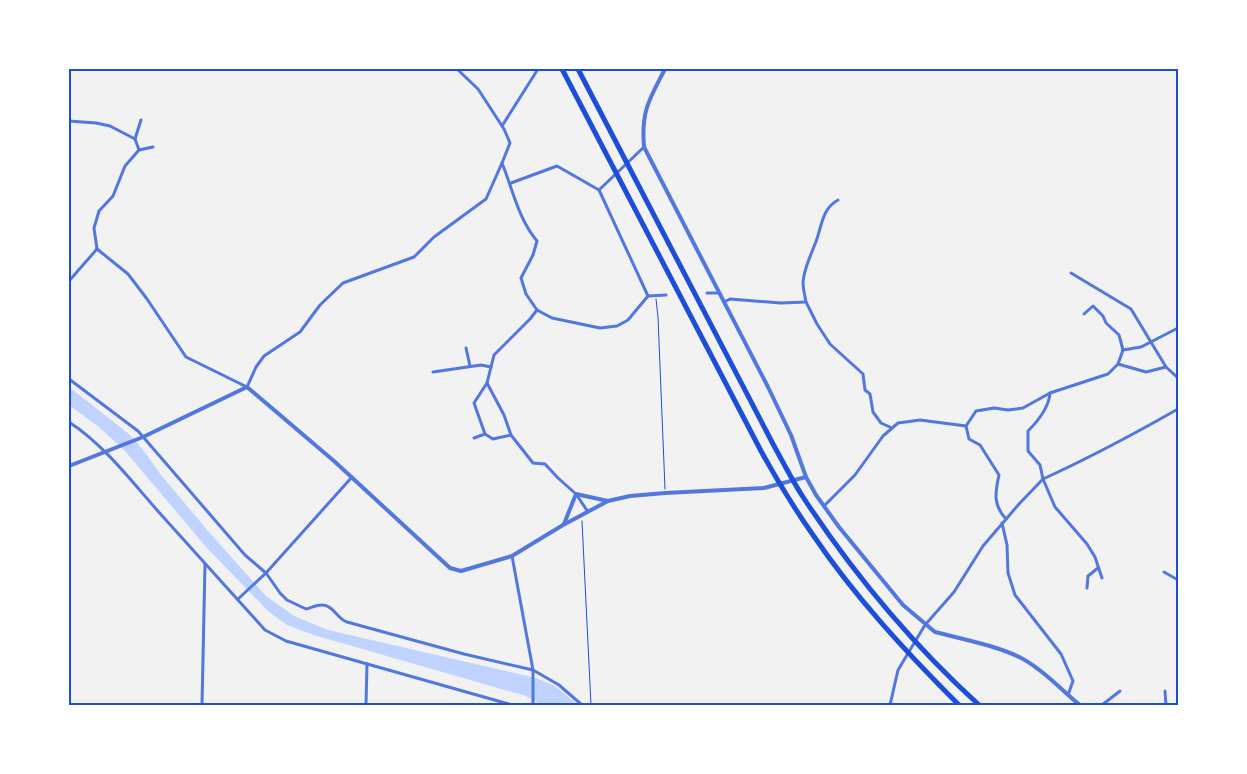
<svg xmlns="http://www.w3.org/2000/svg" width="1247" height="774" font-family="Arial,sans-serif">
<rect width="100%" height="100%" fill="#f2f2f2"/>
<polygon fill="#bfd3fe" points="69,387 129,434 144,451 161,475 209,532 266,596 294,616 328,630 536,678 555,686 578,705 542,705 526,696 314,635 287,625 268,611 206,547 125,451 99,427 69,405"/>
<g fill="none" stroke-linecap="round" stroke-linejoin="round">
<g stroke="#1d4ed8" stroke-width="1">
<polyline points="656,299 658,317 665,489"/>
<polyline points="582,521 591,705"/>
</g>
<g stroke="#5277de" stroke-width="3">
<path d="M 457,69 L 478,89 L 504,129 L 510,143 L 502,163 C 513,190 518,218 537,241 L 533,255 L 521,278 L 526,294 L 537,310 L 552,318 L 600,328 L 617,326 L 628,320 L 648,296"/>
<polyline points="69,121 96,123 110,126 135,139 139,150 125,166 113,196 99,211 94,228 97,249 128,274 147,299 186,357 247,387 256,367 264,356 300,332 320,305 343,283 414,257 434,237 486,199 502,163"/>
<polyline points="502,126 538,69"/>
<polyline points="135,139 141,120"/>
<polyline points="644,147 599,190 648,296"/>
<polyline points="139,150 153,147"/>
<polyline points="511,183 557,166 599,190"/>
<polyline points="1071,273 1131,309 1166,367 1178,378"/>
<polyline points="69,281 97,249"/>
<polyline points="707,293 719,293"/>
<polyline points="648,296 666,295"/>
<path d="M 724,302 L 730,299 L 781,303 L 806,302 C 805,296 803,289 803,282 C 804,269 810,257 815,244 C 822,228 821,209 838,200"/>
<polyline points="806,302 817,324 830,344 863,374 865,390 870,394 873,412 881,423 892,428"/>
<polyline points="537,310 530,319 494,355 487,383 504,415 511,435 533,463 545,464 558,478 576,494 588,512"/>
<polyline points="1084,314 1093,306 1103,316 1106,323 1119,335 1123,350"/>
<polyline points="466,348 470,366"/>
<polyline points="1118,364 1146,372 1166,367"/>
<polyline points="433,372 481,365 491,367"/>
<path d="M 69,379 L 138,431 L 245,555 L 266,573 L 280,593 L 287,600 L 306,609 C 311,608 316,605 321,605 C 333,604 337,619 347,622 L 464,654 L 533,670 L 559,685 L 582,705"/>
<polyline points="487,383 474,403 485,434 493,439 511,435"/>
<path d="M 69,422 C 107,447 134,485 165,519 C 198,556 232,593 265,630 L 286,641 L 512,705"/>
<path d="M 966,426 L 969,439 L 980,445 L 999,475 C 995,493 993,505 1006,519"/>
<polyline points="474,438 485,434"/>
<polyline points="824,506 855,475 883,436 898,423 920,420 966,426 976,411 994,408 1008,410 1023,408 1050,393 1108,374 1118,364 1123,350 1141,347 1178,328"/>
<polyline points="1002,523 1007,545 1008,573 1015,595 1061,654 1073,681 1068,695"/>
<polyline points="512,556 533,670 533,705"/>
<polyline points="1164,572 1178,580"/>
<path d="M 1102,578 L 1095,557 L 1087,544 L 1055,507 L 1043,479 C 1089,458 1134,434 1178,409"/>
<polyline points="1087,588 1088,576 1098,568"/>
<polyline points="238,599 266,573 352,477"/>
<polyline points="1165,691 1166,705"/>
<polyline points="202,705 205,564"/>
<polyline points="366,705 367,664"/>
<path d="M 890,705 L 898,670 L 925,625 L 954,592 L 983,546 L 1019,504 L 1043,479 L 1040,465 L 1028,451 L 1028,431 C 1038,421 1049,407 1050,393"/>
<polyline points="1102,705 1120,691"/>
</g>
<g stroke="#5277de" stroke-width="4">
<path d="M 665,69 C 649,100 641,111 644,147 L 768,387 L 791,435 L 806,477 L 816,495 L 839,527 L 903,605 L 935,632 C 962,639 999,646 1023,659 C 1045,671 1061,690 1080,705"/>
<polyline points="69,466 143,437 247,387 334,461 450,568 461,571 512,556 563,525 608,501 630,496 665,493 764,488 806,477"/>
<polyline points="564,524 576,494 608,501"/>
</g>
<g stroke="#1d4ed8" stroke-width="5">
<path d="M 562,69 L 761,451 C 777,480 794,508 813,535 C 855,597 906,652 959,705"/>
<path d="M 578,69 L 773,444 C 783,462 792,480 803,497 C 853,573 912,644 979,705"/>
</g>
</g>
<rect width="1247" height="774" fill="none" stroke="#ffffff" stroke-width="140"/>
<rect x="70" y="70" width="1107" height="634" fill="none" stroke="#1d4ed8" stroke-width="2"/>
</svg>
